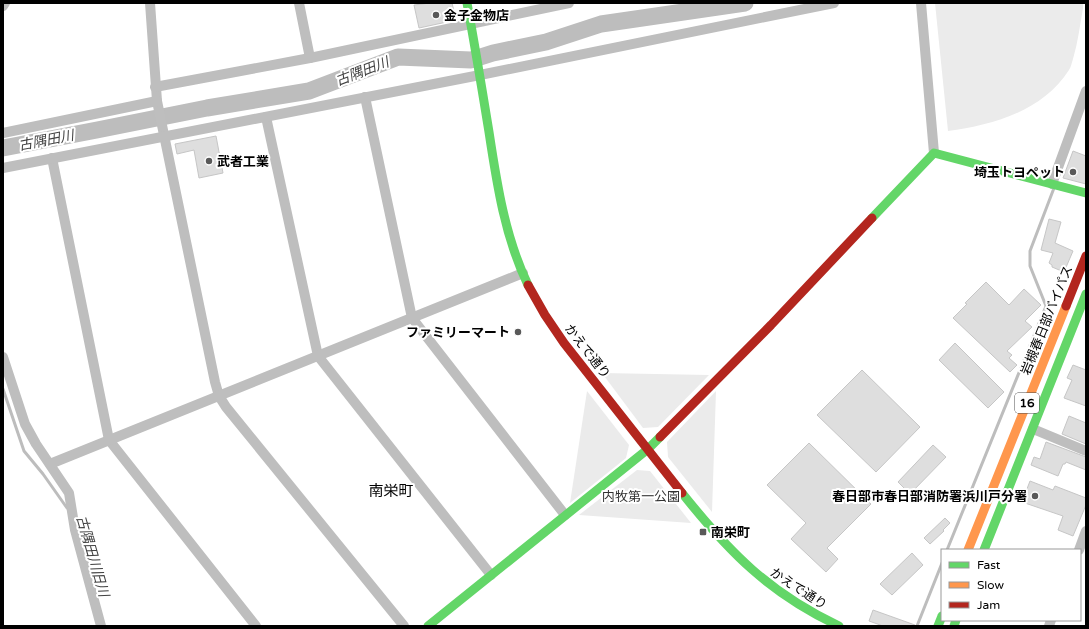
<svg xmlns="http://www.w3.org/2000/svg" width="1089" height="629" font-family="'Varela Round','Noto Sans JP',sans-serif">
<rect width="100%" height="100%" fill="#fff"/>
<g fill="#ebebeb">
<path d="M 935,3 L 1083,3 L 1083,8 C 1080,25 1078,42 1073,59 C 1072,62 1071,67 1069,70 C 1043,111 993,125 948,131 Z"/>
<polygon points="602,373 709,375 658,427 643,428"/>
<polygon points="587,391 629,445 626,458 570,503"/>
<polygon points="716,391 712,512 668,457 667,442"/>
<polygon points="637,470 650,471 691,523 579,515"/>
</g>
<g fill="none" stroke-linecap="round" stroke-linejoin="round">
<g stroke="#bdbdbd" stroke-width="3">
<polyline points="3,389 24,451 43,474 67,508"/>
<polyline points="947,550 1046,306 1030,266 1030,251 1054,188"/>
<polyline points="917,626 942,563"/>
</g>
<polyline stroke="#bdbdbd" stroke-width="17" points="3,148 97,130 207,108 309,91 398,57 471,60 493,53 546,42 601,24 745,3"/>
</g>
<g fill="#dedede" stroke="#c6c6c6">
<polygon points="430,3 452,3 456,20 419,28 414,5"/>
<polygon points="216,136 223,173 199,178 194,150 177,154 175,144"/>
<polygon points="1073,151 1086,156 1086,184 1063,178"/>
<polygon points="1049,219 1061,222 1055,243 1073,251 1064,272 1052,267 1052,265 1049,263 1053,253 1041,250"/>
<polygon points="986,282 1009,305 1024,289 1041,305 1025,321 1032,327 1007,351 1012,355 1009,358 1017,365 1010,372 953,318 967,304 965,303"/>
<polygon points="955,343 1004,392 988,408 939,360"/>
<polygon points="1073,365 1086,370 1086,406 1064,398 1072,380 1067,378"/>
<polygon points="862,370 920,427 876,472 817,415"/>
<polygon points="1069,416 1086,423 1086,444 1062,434"/>
<polygon points="1046,442 1086,457 1086,470 1066,462 1065,464 1063,464 1058,476 1031,465 1034,457 1040,459"/>
<polygon points="809,443 871,504 827,548 838,559 826,572 791,539 806,523 767,485"/>
<polygon points="933,445 946,457 910,494 898,482"/>
<polygon points="1030,481 1053,490 1055,486 1086,498 1086,505 1073,536 1058,530 1063,516 1022,502"/>
<polygon points="945,518 950,523 943,530 944,531 930,544 924,538"/>
<polygon points="912,553 923,565 892,595 880,584"/>
<polygon points="873,610 915,625 915,626 883,626 869,621"/>
</g>
<g fill="none" stroke-linecap="round" stroke-linejoin="round">
<g stroke="#bebebe" stroke-width="10">
<polyline points="150,3 157,101 215,382 219,396 226,407 404,626"/>
<polyline points="299,3 310,58"/>
<polyline points="921,3 934,153"/>
<polyline points="3,6 5,3"/>
<polyline points="155,87 310,58 569,3"/>
<polyline points="365,97 412,318 565,515"/>
<polyline points="266,117 318,356 491,575"/>
<polyline points="3,133 157,101"/>
<polyline points="52,158 109,440 256,626"/>
<polyline points="3,168 480,75 834,3"/>
<polyline points="1052,184 1086,91"/>
<polyline points="3,357 25,424 36,444 69,493 75,530 101,626"/>
<polyline points="1033,429 1086,451"/>
<polyline points="50,464 523,273"/>
<polyline points="1079,550 1086,531"/>
<polyline points="1049,626 1051,620"/>
</g>
<g stroke="#63d668" stroke-width="9">
<path d="M 467,3 C 475,46 482,89 489,132 C 497,185 505,237 528,285"/>
<polyline points="872,218 934,153 1086,193"/>
<path d="M 682,493 C 729,552 769,593 839,626"/>
<polyline points="984,550 1086,294"/>
<polyline points="428,626 648,449 660,437"/>
<polyline points="938,626 942,616"/>
<polyline points="954,626 956,620"/>
</g>
<polyline stroke="#ff974d" stroke-width="9" points="968,550 1066,306"/>
<g stroke="#b3261e" stroke-width="9">
<polyline points="528,285 545,315 564,343 682,493"/>
<polyline points="1066,306 1086,256"/>
<polyline points="660,437 771,325 872,218"/>
</g>
</g>
<g fill="#595959" stroke="#fff" stroke-width="1.5">
<circle cx="436" cy="15" r="4"/>
<circle cx="209" cy="161" r="4"/>
<circle cx="1073" cy="172" r="4"/>
<circle cx="518" cy="332" r="4"/>
<circle cx="1035" cy="496" r="4"/>
<rect x="699" y="528" width="8" height="8" rx="2"/>
</g>
<g text-anchor="middle" stroke-width="4" stroke-linejoin="round" paint-order="stroke">
<rect fill="#fff" stroke="#4c4c4c" stroke-width="1" x="1015" y="393" width="24" height="20" rx="3"/>
<g font-size="12" font-weight="bold" fill="#000">
<text x="1027" y="407">16</text>
</g>
<g font-size="13" font-weight="bold" fill="#000" stroke="#fff" text-anchor="start">
<text x="444" y="20">金子金物店</text>
<text x="217" y="166">武者工業</text>
<text x="1065" y="177" text-anchor="end">埼玉トヨペット</text>
<text x="510" y="337" text-anchor="end">ファミリーマート</text>
<text x="1027" y="501" text-anchor="end">春日部市春日部消防署浜川戸分署</text>
<text x="711" y="537">南栄町</text>
</g>
<g font-size="13" fill="#000" stroke="#fff">
<text transform="translate(1046 320) rotate(-68)" y="5">岩槻春日部バイパス</text>
<text transform="translate(588 351) rotate(52)" y="5">かえで通り</text>
<text transform="translate(799 588) rotate(33)" y="5">かえで通り</text>
</g>
<g font-size="13" fill="#313131" stroke="#fff">
<text x="641" y="501">内牧第一公園</text>
</g>
<g font-size="14" font-style="italic" fill="#424242" stroke="#fff">
<text transform="translate(362 71) rotate(-21)" y="5">古隅田川</text>
<text transform="translate(46 140) rotate(-11)" y="5">古隅田川</text>
<text transform="translate(93 556) rotate(74)" y="5">古隅田川旧川</text>
</g>
<g font-size="15" fill="#000" stroke="#fff">
<text x="391" y="496">南栄町</text>
</g>
</g>
<rect width="1089" height="629" fill="none" stroke="#000000" stroke-width="8"/>
<rect x="941" y="549" width="140" height="72" fill="#ffffff" stroke="#999999"/>
<rect x="949" y="562" width="20" height="6" fill="#63d668" stroke="#999999"/>
<text x="977" y="569" font-size="12" fill="#000000">Fast</text>
<rect x="949" y="582" width="20" height="6" fill="#ff974d" stroke="#999999"/>
<text x="977" y="589" font-size="12" fill="#000000">Slow</text>
<rect x="949" y="602" width="20" height="6" fill="#b3261e" stroke="#999999"/>
<text x="977" y="609" font-size="12" fill="#000000">Jam</text>
</svg>
